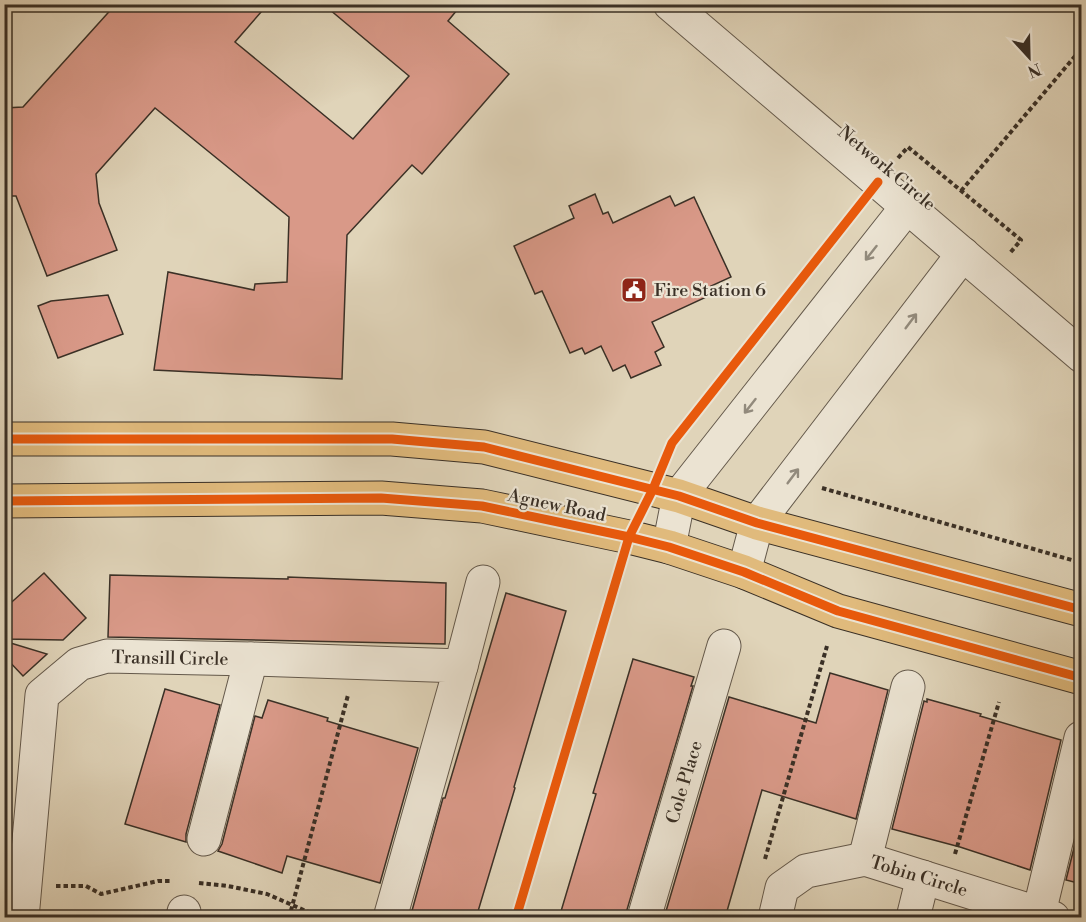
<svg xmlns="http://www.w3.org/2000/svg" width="1086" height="922" font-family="'Libre Bodoni',serif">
<rect width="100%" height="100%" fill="#e0d4b9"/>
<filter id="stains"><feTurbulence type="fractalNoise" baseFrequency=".00333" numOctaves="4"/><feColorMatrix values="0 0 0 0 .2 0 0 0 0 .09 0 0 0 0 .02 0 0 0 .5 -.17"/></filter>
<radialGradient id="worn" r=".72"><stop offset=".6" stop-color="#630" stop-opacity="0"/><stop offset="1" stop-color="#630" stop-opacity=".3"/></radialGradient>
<g fill="#d99988" stroke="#3a3026" stroke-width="1.5">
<polygon points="116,4 268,4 235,42 353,139 409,76 323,4 462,4 448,21 509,74 422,174 412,165 347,235 342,379 154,370 168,272 254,290 255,284 287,282 289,217 155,108 96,174 99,203 117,250 47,276 16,196 4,196 4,108 23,107"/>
<polygon points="595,194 603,214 608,212 613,223 670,196 675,206 694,197 731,277 711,286 715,293 652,322 664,347 655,352 661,365 631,378 625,365 613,371 601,346 585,354 582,348 570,353 542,291 535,294 514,246 574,218 569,206"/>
<polygon points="108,295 123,334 58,358 38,306 51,301"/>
<polygon points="44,573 86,618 63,640 4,639 4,609"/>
<polygon points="110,575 288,579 288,577 446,583 445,644 108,637"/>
<polygon points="506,593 566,611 514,787 515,788 476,918 410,918 443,798 445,798"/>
<polygon points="4,641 47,654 23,676 4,656"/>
<polygon points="633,659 694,677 691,686 693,686 626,913 626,918 559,918 596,794 593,793"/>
<polygon points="830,673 888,690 856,819 762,790 725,918 664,918 729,697 816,723"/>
<polygon points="165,689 220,705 186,834 186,842 125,824"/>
<polygon points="927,699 981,714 980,716 1061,740 1030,870 960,847 892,829 924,701 927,702"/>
<polygon points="268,700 328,718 327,721 418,748 380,883 287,856 282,873 218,851 222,844 255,716 262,718"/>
<polygon points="1082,816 1082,884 1066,880"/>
</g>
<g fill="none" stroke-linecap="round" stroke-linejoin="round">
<g stroke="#64594b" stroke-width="35">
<g id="minor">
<polyline points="670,4 1082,356"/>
<polyline points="669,547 679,496 907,207"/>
<polyline points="744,572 757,523 963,254"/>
<polyline points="461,666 483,582"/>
<polyline points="204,839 251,659"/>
<polyline points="865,859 908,687"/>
<polyline points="1039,913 1081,738"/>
<polyline points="22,918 42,695 79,664 107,656 251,659 461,666 390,918"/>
<polyline points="183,918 184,912"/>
<polyline points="644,918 724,646"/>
<polyline points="775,918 782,888 806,871 865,859 1053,918"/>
<polyline points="913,918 923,877"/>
</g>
</g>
<g stroke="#3a3026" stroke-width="35">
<g id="major">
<polyline points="4,439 392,439 484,447 679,496 757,523 1082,610"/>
<polyline points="4,501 381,498 482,506 629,537 669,547 744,572 838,611 1082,678"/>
</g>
</g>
<g stroke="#3a3026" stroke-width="4" stroke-dasharray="4.5 3" stroke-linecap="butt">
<polyline points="898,158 908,147 1021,240 1010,253"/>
<polyline points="961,191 1082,48"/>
<polyline points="822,488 1082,563"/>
<polyline points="955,854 999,702"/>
<polyline points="765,859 827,646"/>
<polyline points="199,883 228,886 267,894 322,918"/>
<polyline points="56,886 86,886 101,894 158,881 171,881"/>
<polyline points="289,918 348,695"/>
</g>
<use href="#minor" stroke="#ebe3d2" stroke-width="33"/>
<use href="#major" stroke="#e0ba7c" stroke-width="33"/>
<g stroke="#ebe3d2" stroke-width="13">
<g id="cycleway">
<polyline points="4,439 392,439 484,447 679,496 757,523 1082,610"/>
<polyline points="4,501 381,498 482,506 629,537 669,547 744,572 838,611 1082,678"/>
<polyline points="516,918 629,537 653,489 672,443 878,182"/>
</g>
</g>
<use href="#cycleway" stroke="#e8590c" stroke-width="9"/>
</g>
<defs><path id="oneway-shaft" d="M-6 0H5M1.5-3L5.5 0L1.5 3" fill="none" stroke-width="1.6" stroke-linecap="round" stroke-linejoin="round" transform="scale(1.5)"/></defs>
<g stroke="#928a7c">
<use href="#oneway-shaft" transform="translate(871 253) rotate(128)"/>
<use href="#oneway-shaft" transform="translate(911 321) rotate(-53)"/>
<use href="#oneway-shaft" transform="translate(750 406) rotate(128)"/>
<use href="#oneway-shaft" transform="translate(793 476) rotate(-53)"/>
</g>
<defs>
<g id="civic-square" transform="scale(1.35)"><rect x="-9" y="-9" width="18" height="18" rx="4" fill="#8f2418" stroke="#ebe3d2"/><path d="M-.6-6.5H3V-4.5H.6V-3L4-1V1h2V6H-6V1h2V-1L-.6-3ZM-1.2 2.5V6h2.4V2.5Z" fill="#fff"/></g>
</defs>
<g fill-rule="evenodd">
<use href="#civic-square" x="634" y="290"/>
</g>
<g text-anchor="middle" stroke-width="4.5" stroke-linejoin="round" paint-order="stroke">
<g font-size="18" fill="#3a3026" stroke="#ebe3d2">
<text transform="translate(887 168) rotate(40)" y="6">Network Circle</text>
<text transform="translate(557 505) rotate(12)" y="6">Agnew Road</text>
<text transform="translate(170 658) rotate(1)" y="6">Transill Circle</text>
<text transform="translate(684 782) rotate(-73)" y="6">Cole Place</text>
<text transform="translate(919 876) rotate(17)" y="6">Tobin Circle</text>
</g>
<g font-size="18" fill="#3a3026" stroke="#ebe3d2" text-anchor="start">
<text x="654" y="296">Fire Station 6</text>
</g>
</g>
<rect width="1086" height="922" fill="none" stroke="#e0d4b9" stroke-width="24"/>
<rect x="6" y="6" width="1074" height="910" fill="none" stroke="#3a3026" stroke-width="3"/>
<rect x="12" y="12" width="1062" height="898" fill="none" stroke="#3a3026" stroke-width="1.5"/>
<g transform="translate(1029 57) rotate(158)" stroke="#ebe3d2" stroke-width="4.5" paint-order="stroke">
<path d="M0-4.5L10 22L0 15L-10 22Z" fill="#3a3026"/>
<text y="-9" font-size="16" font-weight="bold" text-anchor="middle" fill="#3a3026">N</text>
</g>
<rect width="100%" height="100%" filter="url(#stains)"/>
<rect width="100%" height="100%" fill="url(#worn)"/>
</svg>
